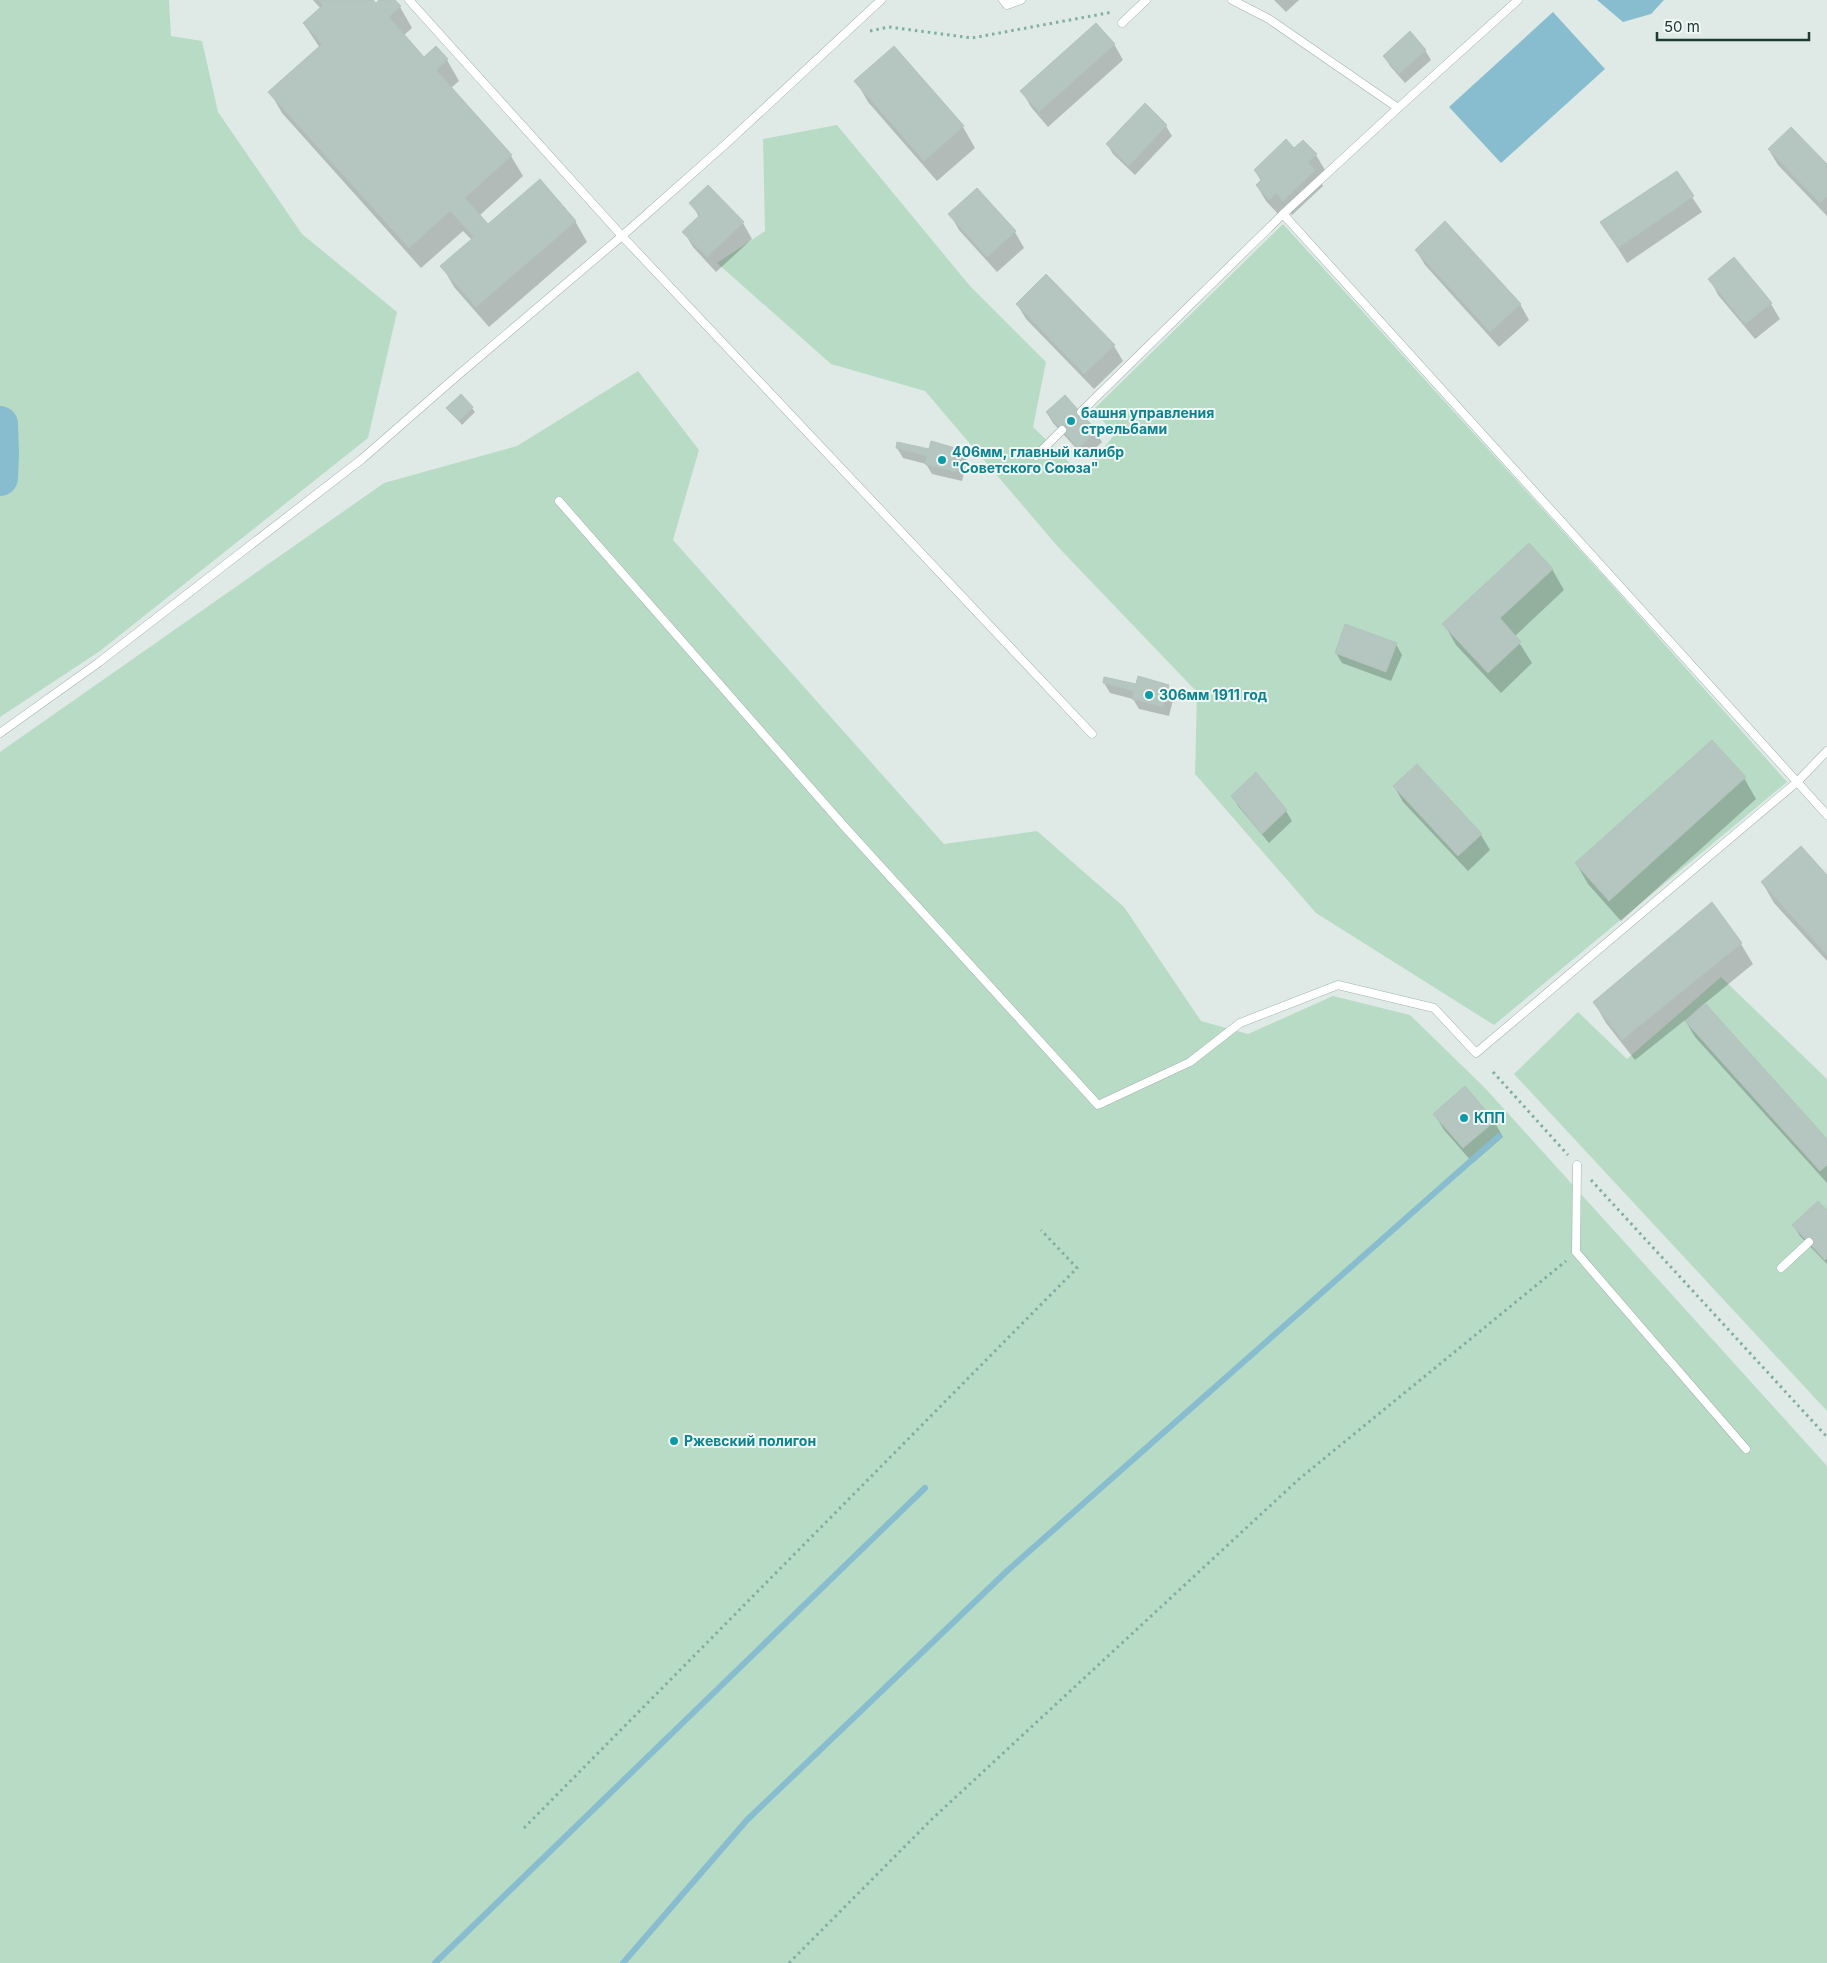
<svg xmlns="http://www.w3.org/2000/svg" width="1827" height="1963" font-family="Inter,sans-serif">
<rect width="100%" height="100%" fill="#dfeae6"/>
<g fill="#b8dbc5">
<polygon points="0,0 169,0 171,36 202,41 218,112 302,234 397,312 368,438 100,651 0,717"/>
<polygon points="837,125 970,286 1046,362 1033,427 1082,475 1115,434 1093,410 1283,224 1610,583 1787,782 1494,1025 1316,913 1195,774 1197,692 1059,548 925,391 831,364 717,263 765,231 763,139"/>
<polygon points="638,371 699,450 673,540 944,844 1037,831 1124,907 1201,1021 1248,1034 1333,996 1410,1015 1485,1088 1827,1466 1827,1963 0,1963 0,752 384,483 517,446"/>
<polygon points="1721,977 1827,1079 1827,1411 1514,1074 1578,1012 1627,1059"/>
</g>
<g fill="#87bdcf">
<polygon points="1597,0 1664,0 1651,14 1623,22"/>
<polygon points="1553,12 1605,69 1501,163 1449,107"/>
</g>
<g fill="#0003">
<polygon points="313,0 371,0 376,5 381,0 393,0 400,7 412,28 403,36 424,59 447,60 459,81 451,88 511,156 523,176 479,216 488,226 575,221 587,242 489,327 454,287 442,266 472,240 463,231 421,268 282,113 270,92 320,48 304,24 321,9"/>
<polygon points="1274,0 1299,0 1286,12"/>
<polygon points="1114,44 1123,60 1048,127 1031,107 1022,91"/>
<polygon points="893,48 963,127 975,148 937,181 868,102 856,81"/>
<polygon points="1425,50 1431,60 1405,83 1390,66 1384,56"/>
<polygon points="1145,105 1166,126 1172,136 1135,175 1113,154 1107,144"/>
<polygon points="1294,150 1316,155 1325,170 1318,177 1323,186 1292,215 1285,208 1279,215 1266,201 1257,186 1261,181 1255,171"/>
<polygon points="1769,150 1827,166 1827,216 1778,165"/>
<polygon points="1676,173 1702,212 1627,263 1602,223"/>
<polygon points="708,186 743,223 752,239 716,272 693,247 684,232 699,217 691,203"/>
<polygon points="977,190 1015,232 1024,248 997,272 959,230 950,214"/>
<polygon points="1416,250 1520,304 1529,320 1499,347 1425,265"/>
<polygon points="1710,279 1771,304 1780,319 1755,339 1718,295"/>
<polygon points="1017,304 1114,346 1123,361 1094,389 1026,319"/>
<polygon points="1065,396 1096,432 1102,442 1085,458 1053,423 1047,413"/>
<polygon points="448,408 472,408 475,412 462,425"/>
<polygon points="897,448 961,451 967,461 962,481 932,474 926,464 903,458"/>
<polygon points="1552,569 1564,590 1515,636 1532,663 1501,693 1456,645 1444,624"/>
<polygon points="1396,644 1402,655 1391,681 1342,663 1336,653"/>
<polygon points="1104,683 1168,686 1174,696 1169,716 1139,709 1133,699 1110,693"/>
<polygon points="1256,774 1286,811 1292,821 1269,843 1238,806 1233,796"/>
<polygon points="1744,778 1756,799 1621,921 1588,884 1576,863"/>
<polygon points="1394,786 1481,835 1490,850 1468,871 1403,802"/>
<polygon points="1827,877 1827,961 1774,903 1762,882"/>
<polygon points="1741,944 1753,964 1704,1004 1827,1141 1827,1183 1695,1037 1685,1020 1635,1060 1606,1023 1594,1002"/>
<polygon points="1435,1115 1494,1121 1503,1137 1473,1163 1444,1130"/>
<polygon points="1827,1212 1827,1264 1800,1236 1794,1226"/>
</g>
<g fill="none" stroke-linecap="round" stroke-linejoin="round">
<g stroke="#87bdcf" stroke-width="6">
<polyline points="435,1963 925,1488"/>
<polyline points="623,1963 747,1820 1007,1571 1499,1136"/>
</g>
<polyline stroke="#87bdcf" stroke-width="36" points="0,424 1,453 0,478"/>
</g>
<g fill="#b5c5bf" stroke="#b2c4be">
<polygon points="318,0 373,0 376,3 379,0 395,0 401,6 389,17 424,57 436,46 448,59 436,70 512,155 465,198 488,224 540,179 576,221 476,307 440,266 474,237 450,211 409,248 268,92 322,44 303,23 323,5"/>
<polygon points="1096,23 1115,44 1039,112 1020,91"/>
<polygon points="1410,31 1426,50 1399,74 1383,56"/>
<polygon points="894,46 964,126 924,161 854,81"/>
<polygon points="1145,103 1167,125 1129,166 1106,144"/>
<polygon points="1791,127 1827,164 1827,196 1820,203 1768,149"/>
<polygon points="1286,139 1294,148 1303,140 1317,154 1308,162 1315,170 1283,201 1276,193 1269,200 1256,185 1262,179 1254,170"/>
<polygon points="1677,171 1694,196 1618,248 1600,222"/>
<polygon points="708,185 744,222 707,257 682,232 700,215 689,203"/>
<polygon points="977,188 1016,231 987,257 948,214"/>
<polygon points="1445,221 1521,304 1490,332 1415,250"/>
<polygon points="1734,257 1772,303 1745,324 1708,279"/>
<polygon points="1046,274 1115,345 1084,374 1016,304"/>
<polygon points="461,394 473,407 459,421 446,408"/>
<polygon points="1065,395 1097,431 1078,448 1046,412"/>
<polygon points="931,441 962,450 956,472 925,464 927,456 896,448 897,442 929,449"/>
<polygon points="1529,543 1553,569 1500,618 1521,642 1488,673 1442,624"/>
<polygon points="1345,624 1397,643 1386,672 1335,653"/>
<polygon points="1138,676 1169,685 1163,707 1132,699 1134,691 1103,683 1104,677 1136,684"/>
<polygon points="1712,740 1746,777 1609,901 1575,863"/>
<polygon points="1417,764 1482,834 1458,856 1393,786"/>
<polygon points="1256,772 1287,810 1262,834 1231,796"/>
<polygon points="1801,846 1827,875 1827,955 1761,882"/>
<polygon points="1712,902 1742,943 1622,1040 1593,1002"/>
<polygon points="1705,1003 1827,1139 1827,1165 1820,1171 1685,1021"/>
<polygon points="1465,1086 1495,1121 1463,1148 1433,1114"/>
<polygon points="1818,1201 1827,1210 1827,1258 1825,1260 1792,1225"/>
</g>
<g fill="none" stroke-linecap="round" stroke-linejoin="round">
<g stroke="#a2b2ad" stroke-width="9">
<g id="lane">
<polyline points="409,0 622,236 1092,734"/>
<polyline points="1003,0 1007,5 1021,0"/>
<polyline points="1232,0 1269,19 1398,108 1518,0"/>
<polyline points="1122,23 1146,0"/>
<polyline points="1283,214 1827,815"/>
<polyline points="1081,412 1283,214 1398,108"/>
<polyline points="1036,456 1062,430"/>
<polyline points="559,501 843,825 1098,1105 1190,1062 1240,1023 1338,985 1434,1008 1476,1053 1797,782 1827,751"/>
<polyline points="0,733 98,663 362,459 457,376 622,236 728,142 881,0"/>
<polyline points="1577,1165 1576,1252 1746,1449"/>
<polyline points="1781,1268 1809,1242"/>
</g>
</g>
<g stroke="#80aea3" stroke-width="3" stroke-dasharray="2.5 4" stroke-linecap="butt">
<polyline points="870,31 889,27 972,38 1113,12"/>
<polyline points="1493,1072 1568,1155"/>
<polyline points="1591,1180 1827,1437"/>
<polyline points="524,1828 1077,1268 1041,1230"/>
<polyline points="789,1963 931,1820 1299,1479 1566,1261"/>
</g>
<use href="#lane" stroke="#fff" stroke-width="8"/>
</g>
<g fill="#0f9aa8" stroke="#eff7f4" stroke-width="2">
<circle cx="1071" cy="421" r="5"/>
<circle cx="942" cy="460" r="5"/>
<circle cx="1149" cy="695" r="5"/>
<circle cx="1464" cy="1118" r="5"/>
<circle cx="674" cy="1441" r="5"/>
</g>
<g text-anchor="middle" stroke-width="4" stroke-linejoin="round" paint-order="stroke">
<g font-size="14" font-weight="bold" fill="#0d838f" stroke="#eff7f4" text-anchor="start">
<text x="1081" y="418">башня управления<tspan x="1081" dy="16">стрельбами</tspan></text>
<text x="952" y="457">406мм, главный калибр<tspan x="952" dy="16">"Советского Союза"</tspan></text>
<text x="1159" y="700">306мм 1911 год</text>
<text x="1474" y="1123">КПП</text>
<text x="684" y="1446">Ржевский полигон</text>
</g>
</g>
<path d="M1657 32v8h152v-8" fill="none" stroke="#203a35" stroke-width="2.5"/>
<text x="1664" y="32" font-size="15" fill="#203a35" stroke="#eff7f4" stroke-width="4" paint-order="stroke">50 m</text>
</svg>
